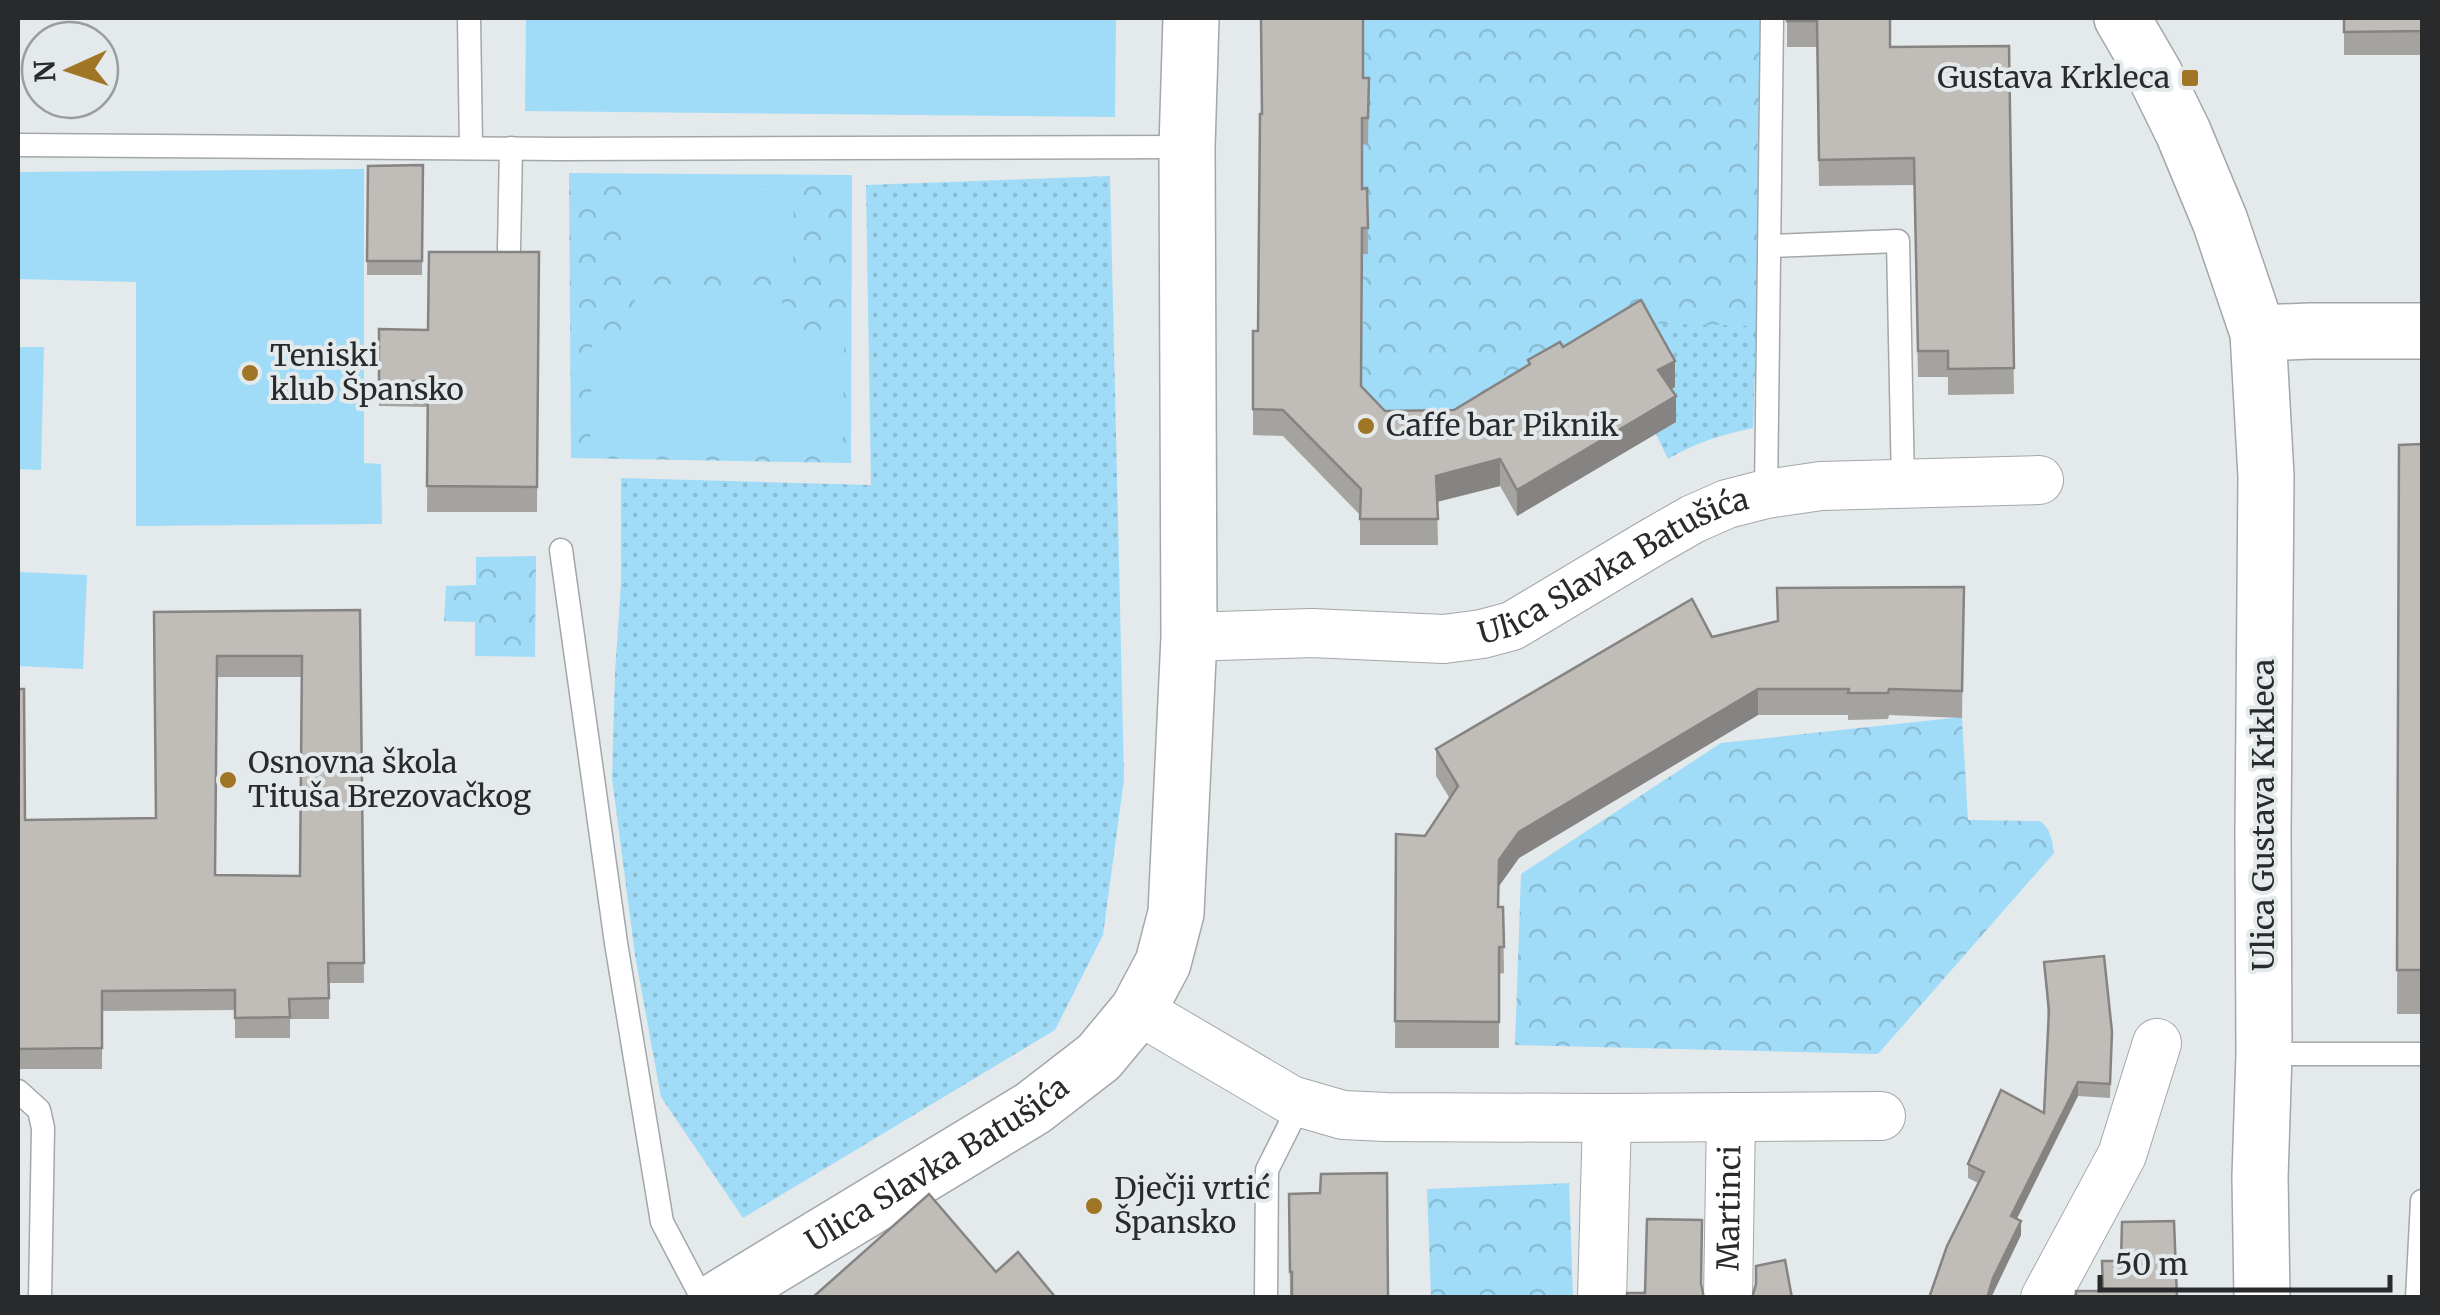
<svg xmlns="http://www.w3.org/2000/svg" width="2440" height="1315" font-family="Merriweather,serif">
<defs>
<pattern id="grass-dots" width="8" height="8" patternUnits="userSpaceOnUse" patternTransform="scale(2.5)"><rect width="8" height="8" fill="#a0dcf7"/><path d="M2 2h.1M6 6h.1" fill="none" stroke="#8abdd4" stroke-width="1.8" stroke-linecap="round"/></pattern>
<pattern id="park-crowns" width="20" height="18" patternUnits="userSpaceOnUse" patternTransform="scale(2.5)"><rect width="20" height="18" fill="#a0dcf7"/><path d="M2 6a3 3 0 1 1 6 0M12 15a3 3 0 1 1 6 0" fill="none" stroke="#8abdd4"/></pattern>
</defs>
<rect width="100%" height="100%" fill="#e4e9eb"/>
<g fill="url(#grass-dots)">
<polygon points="1110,176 1124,779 1103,935 1055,1030 743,1218 661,1097 635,955 612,778 615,672 621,584 621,478 871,485 866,185"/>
<path d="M 1757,306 L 1753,428 C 1723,434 1695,443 1668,459 L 1656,434 L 1676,422 L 1497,317 Z"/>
</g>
<g fill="url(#park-crowns)">
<polygon points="1359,18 1761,18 1756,326 1639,323 1468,428 1361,411 1358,326 1363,325 1362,254 1367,254 1362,215 1362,144 1368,144 1363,104 1364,33 1358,32"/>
<polygon points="569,173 852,175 851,463 571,458"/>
<polygon points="536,556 535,657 475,656 475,622 444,621 446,586 476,585 476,557"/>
<path d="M 1962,717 L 1968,820 L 2040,821 C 2051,829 2052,840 2054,853 L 1878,1054 L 1515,1045 L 1521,874 L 1721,743 Z"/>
<polygon points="1569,1183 1573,1297 1431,1297 1427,1189"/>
</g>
<g fill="#a0dcf7">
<polygon points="526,18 1116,18 1115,117 525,111"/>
<polygon points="364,169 364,463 381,464 382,524 136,526 136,282 18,279 18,172"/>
<polygon points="629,185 794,187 793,274 627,271"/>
<polygon points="635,284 782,286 782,341 844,342 843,456 590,454 592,339 634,340"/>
<polygon points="18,347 44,347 41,470 18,469"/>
<polygon points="18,572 87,575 83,669 18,666"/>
</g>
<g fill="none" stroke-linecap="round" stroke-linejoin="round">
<g stroke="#a3a7a9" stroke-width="25">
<g id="lane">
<polyline points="469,18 471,148"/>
<polyline points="18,145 560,149 1187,147"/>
<polyline points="1770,246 1898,241 1903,484"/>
<polyline points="509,249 511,148"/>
<polyline points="1766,494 1772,18"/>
<polyline points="561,550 616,943 662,1222 702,1298"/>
<polyline points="2264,1054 2422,1054"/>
<polyline points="18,1091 39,1110 43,1128 40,1298"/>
<polyline points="1266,1298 1267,1170 1300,1104"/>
<polyline points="2417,1298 2422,1201"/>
</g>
</g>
<g stroke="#a3a7a9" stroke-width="50">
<g id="street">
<path id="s1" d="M 1189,637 L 1312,633 L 1444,639 L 1482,634 L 1512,626 L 1651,543 L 1693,519 L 1727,504 L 1766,494 L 1821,486 L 2039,480"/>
<polyline points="1138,1010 1291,1100 1343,1115 1386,1117 1607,1118 1881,1116"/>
<polyline points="1602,1298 1607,1118"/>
<path id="s2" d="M 1728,1298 L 1731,1117"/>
<polyline points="2045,1298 2122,1155 2157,1043"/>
</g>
</g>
<g stroke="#a3a7a9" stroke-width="58">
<g id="secondary">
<polyline points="2122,18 2154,73 2183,132 2220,221 2258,333 2266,476 2263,832 2264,1054 2260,1177 2262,1298"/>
<polyline points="2258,333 2310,331 2422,331"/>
<path id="s3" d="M 720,1298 L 1033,1108 L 1099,1057 L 1138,1010 L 1163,963 L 1176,913 L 1189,637 L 1187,147 L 1191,18"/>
</g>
</g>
<use href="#lane" stroke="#fff" stroke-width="22"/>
<use href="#street" stroke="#fff" stroke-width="48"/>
<use href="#secondary" stroke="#fff" stroke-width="55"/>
</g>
<g fill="#a5a39f" fill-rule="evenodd">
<polygon points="1787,18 1890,18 1890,47 2009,46 2014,394 1948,395 1948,377 1918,377 1914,185 1819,186 1817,47 1787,47"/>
<rect x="2344" y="18" width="78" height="37"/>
<polygon points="1363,78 1369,78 1368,145 1362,144 1362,189 1367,188 1368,254 1362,254 1362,386 1385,411 1454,410 1528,365 1528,360 1563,347 1675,387 1671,389 1676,422 1517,516 1500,486 1437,502 1438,545 1360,545 1360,515 1283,436 1253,435 1253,331 1258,331 1262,114"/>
<polygon points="423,165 422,275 367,275 368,166"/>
<polygon points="539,252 537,512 427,512 428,407 379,406 379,329 428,330"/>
<polygon points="2422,444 2422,1014 2397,1014 2399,445"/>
<polygon points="1964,587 1962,718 1889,715 1888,719 1848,720 1848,715 1758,715 1519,858 1499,886 1499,907 1503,907 1504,973 1499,974 1499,1048 1395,1048 1396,834 1425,836 1450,799 1436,776 1436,749 1712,637 1777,621 1777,588"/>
<path d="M 360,610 L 364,983 L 329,983 L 329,1019 L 290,1019 L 290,1038 L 235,1038 L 235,1010 L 102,1011 L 102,1069 L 18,1069 L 18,689 L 25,820 L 156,818 L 154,612 ZM 217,677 L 302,677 L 300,876 L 215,875 Z"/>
<polygon points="2044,962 2112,1032 2110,1098 2078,1096 2017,1219 2021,1235 1993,1292 1978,1183 1968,1178 1968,1164 2044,1113 2048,1020"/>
<polygon points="1289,1194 1388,1298 1290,1298"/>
</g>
<g fill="#868482">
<polygon points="1675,361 1675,387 1658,396 1658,370"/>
<polygon points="1676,396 1676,422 1517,516 1517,490"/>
<polygon points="1500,459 1500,486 1436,502 1436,476"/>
<polygon points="1758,689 1758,715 1519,858 1499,886 1498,934 1499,860 1519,832"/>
<polygon points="2078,1082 2078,1096 2011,1230 2011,1216"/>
<polygon points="2021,1221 2021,1235 1991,1298 1987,1298 1993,1278"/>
</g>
<g fill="#c0bdb9" stroke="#868482" stroke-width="2.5" fill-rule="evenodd">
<polygon points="1261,18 1363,18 1363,78 1369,78 1368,118 1362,118 1362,189 1367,188 1368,228 1362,228 1361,386 1385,411 1454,410 1530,364 1528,360 1560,342 1563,347 1641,300 1675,361 1658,370 1676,396 1517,490 1500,459 1436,476 1438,519 1360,519 1361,489 1283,410 1253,409 1253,331 1258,331 1260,114 1262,114"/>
<polygon points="1787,18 1890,18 1890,47 2009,46 2014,368 1948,369 1948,351 1918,351 1914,158 1819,160 1817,21 1787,21"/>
<polygon points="2344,18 2422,18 2422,31 2344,32"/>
<polygon points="423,165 422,261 367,261 368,166"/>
<polygon points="429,252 539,252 537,487 427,486 428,381 379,381 379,329 428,330"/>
<polygon points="2422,444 2422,970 2397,970 2399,445"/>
<polygon points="1964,587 1962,691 1889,689 1888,693 1848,693 1849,689 1758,689 1519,832 1499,860 1498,907 1503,907 1504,947 1499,947 1499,1022 1395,1021 1396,834 1425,836 1458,786 1436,749 1692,599 1712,637 1778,621 1777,588"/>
<path d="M 360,610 L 364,963 L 328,963 L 329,998 L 289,999 L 290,1017 L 235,1018 L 235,990 L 102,991 L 102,1048 L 18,1049 L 18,689 L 24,689 L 25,820 L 156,818 L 154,612 ZM 217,656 L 302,656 L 300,876 L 215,875 Z"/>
<polygon points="2104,956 2112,1032 2110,1084 2078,1082 2011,1216 2021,1221 1993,1278 1987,1298 1929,1298 1947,1246 1984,1172 1968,1164 2001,1090 2044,1113 2049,1010 2044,962"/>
<polygon points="1387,1173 1388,1298 1292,1298 1292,1272 1290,1272 1289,1194 1320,1193 1321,1174"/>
<polygon points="929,1194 996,1272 1018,1252 1056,1298 812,1298"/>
<polygon points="1647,1219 1702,1220 1701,1284 1704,1298 1627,1298 1627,1293 1645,1293"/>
<polygon points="2174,1221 2177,1298 2076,1298 2076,1291 2103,1291 2102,1261 2121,1261 2122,1222"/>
<polygon points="1785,1260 1792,1298 1752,1298 1756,1284 1756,1266"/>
</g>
<g fill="#a07525" stroke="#e4e9eb" stroke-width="4">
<rect x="2180" y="68" width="20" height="20" rx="5"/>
<circle cx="250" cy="373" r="10"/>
<circle cx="1366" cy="426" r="10"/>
<circle cx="228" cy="780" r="10"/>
<circle cx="1094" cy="1206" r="10"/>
</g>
<g text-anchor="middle" stroke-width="8" stroke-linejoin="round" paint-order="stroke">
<g font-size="30" fill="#282a2b" stroke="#e4e9eb" text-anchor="start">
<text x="2170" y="88" text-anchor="end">Gustava Krkleca</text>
<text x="270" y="366">Teniski<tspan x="270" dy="34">klub Špansko</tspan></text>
<text x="1386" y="436">Caffe bar Piknik</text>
<text x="248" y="773">Osnovna škola<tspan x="248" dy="34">Tituša Brezovačkog</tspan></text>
<text x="1114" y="1199">Dječji vrtić<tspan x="1114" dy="34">Špansko</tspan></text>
</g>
<g font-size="30" fill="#282a2b" stroke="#e4e9eb">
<text dy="10" stroke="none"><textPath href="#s1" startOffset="442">Ulica Slavka Batušića</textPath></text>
<text transform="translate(2264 815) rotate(-90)" y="10">Ulica Gustava Krkleca</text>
<text dy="10" stroke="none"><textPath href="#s3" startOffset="255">Ulica Slavka Batušića</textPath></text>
<text dy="10" stroke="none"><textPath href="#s2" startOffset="90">Martinci</textPath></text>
</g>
</g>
<rect width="2440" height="1315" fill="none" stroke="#282a2b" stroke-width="40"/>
<g transform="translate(70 70) rotate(267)"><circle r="48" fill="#e4e9eb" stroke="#999d9e" stroke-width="2.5"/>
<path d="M0-8L18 38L0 25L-18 38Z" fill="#a07525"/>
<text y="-15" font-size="28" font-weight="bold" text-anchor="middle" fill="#282a2b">N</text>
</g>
<path d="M2100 1275v15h290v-15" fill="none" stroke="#282a2b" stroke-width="5"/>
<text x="2115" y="1275" font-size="30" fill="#282a2b" stroke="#e4e9eb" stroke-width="8" paint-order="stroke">50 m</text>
</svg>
